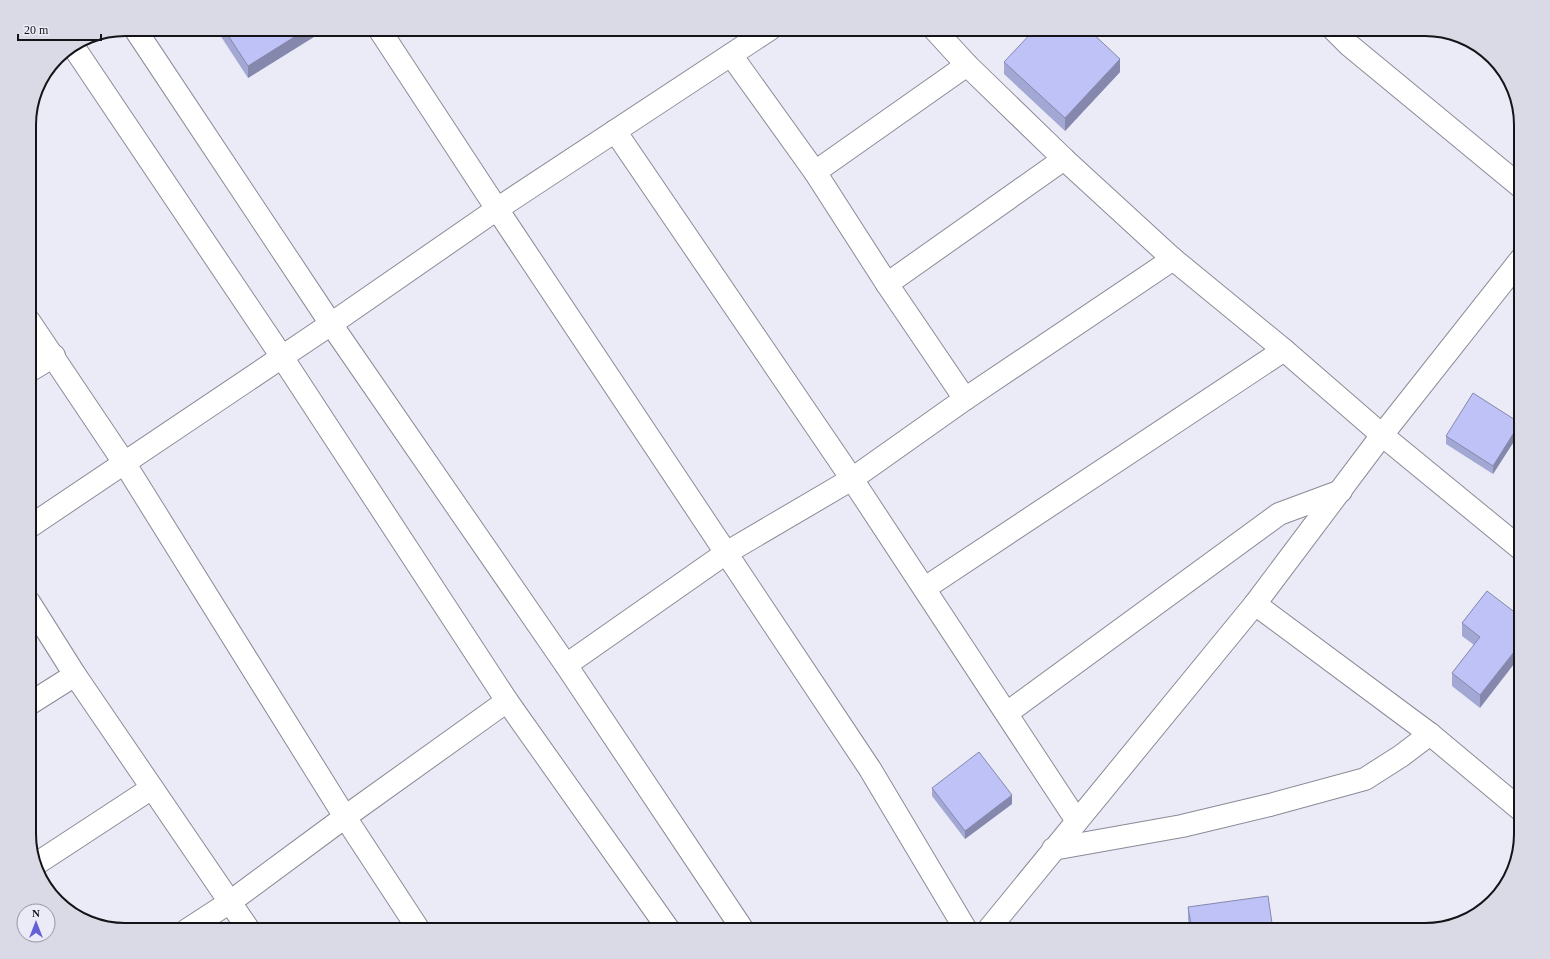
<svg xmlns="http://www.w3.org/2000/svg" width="1550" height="959" font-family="Georgia,serif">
<rect width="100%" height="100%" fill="#eaebf7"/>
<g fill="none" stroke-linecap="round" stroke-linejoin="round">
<g stroke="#8a8b96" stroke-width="24">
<g id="minor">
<polyline points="135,29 331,324 566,665 743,930"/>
<polyline points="379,29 497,209 870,769 966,930"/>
<polyline points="934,29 967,65 1064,159 1173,259 1284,350 1382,435 1521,549"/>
<polyline points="1333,29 1349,45 1521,187"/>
<polyline points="73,46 282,357 507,701 669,930"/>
<polyline points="731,55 815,172 887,284 965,399"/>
<polyline points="615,131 852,479 1077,821"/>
<polyline points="815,172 967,65"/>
<polyline points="887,284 1064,159"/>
<polyline points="29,321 125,464 345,817 419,930"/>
<polyline points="29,371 54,356"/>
<polyline points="29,527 331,324 497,209 770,29"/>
<polyline points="925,588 1284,350"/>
<polyline points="29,602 75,675 249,930"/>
<polyline points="1255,604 1430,734 1521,810"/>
<polyline points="566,665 726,553 852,479 965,399 1173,259"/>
<polyline points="29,704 75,675"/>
<polyline points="1007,713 1279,514 1341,491"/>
<polyline points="1053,849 1182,826 1270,805 1365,779 1401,756 1430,734"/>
<polyline points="36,864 152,788"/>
<polyline points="187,930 230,902 345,817 507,701"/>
<polyline points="988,930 1255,604 1382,435 1521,259"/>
</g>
</g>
<use href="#minor" stroke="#fff" stroke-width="22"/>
</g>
<g fill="#a3a7d4">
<polygon points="220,29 317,29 317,35 248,78 220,35"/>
<polygon points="1004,62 1120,72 1065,131 1004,74"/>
<polygon points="1520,432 1493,474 1446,444 1446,436"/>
<polygon points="1487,591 1480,708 1452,686 1452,673 1474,645 1462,636 1462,623"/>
<polygon points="932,788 1012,804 965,839 932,796"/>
<polygon points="1188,907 1273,930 1190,930 1188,920"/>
</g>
<g fill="#8588ac">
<polygon points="307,29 317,29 317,35 248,78 248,66"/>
<polygon points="1120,59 1120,72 1065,131 1065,118"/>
<polygon points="1520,423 1520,432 1493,474 1493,466"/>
<polygon points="1521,643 1521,655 1480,708 1480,695"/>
<polygon points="1012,795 1012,804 965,839 965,831"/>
</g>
<g fill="#bec2f6" stroke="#8588ac">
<polygon points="224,29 307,29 248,66"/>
<polygon points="1035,29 1088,29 1120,59 1065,118 1004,62"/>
<polygon points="1473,393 1520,423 1493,466 1446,436"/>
<polygon points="1487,591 1521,617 1521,643 1480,695 1452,673 1480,637 1462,623"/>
<polygon points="979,752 1012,795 965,831 932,788"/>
<polygon points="40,875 45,885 42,882 40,876"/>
<polygon points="1268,896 1273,930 1192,930 1188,907"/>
</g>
<path d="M0 0H1550V959H0ZM125 36H1425A89 89 0 0 1 1514 125V834A89 89 0 0 1 1425 923H125A89 89 0 0 1 36 834V125A89 89 0 0 1 125 36Z" fill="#d9dae5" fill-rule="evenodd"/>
<path fill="none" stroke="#141418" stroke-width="2" d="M125 36H1425A89 89 0 0 1 1514 125V834A89 89 0 0 1 1425 923H125A89 89 0 0 1 36 834V125A89 89 0 0 1 125 36Z"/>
<g transform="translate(36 923)"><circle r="19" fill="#eaebf7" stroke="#94959e"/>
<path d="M0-3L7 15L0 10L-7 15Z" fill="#655fd8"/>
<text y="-6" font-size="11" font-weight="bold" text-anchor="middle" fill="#141418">N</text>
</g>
<path d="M18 34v6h83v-6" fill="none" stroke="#141418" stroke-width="2"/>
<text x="24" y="34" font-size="12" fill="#141418" stroke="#eaebf7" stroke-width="3" paint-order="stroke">20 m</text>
</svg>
